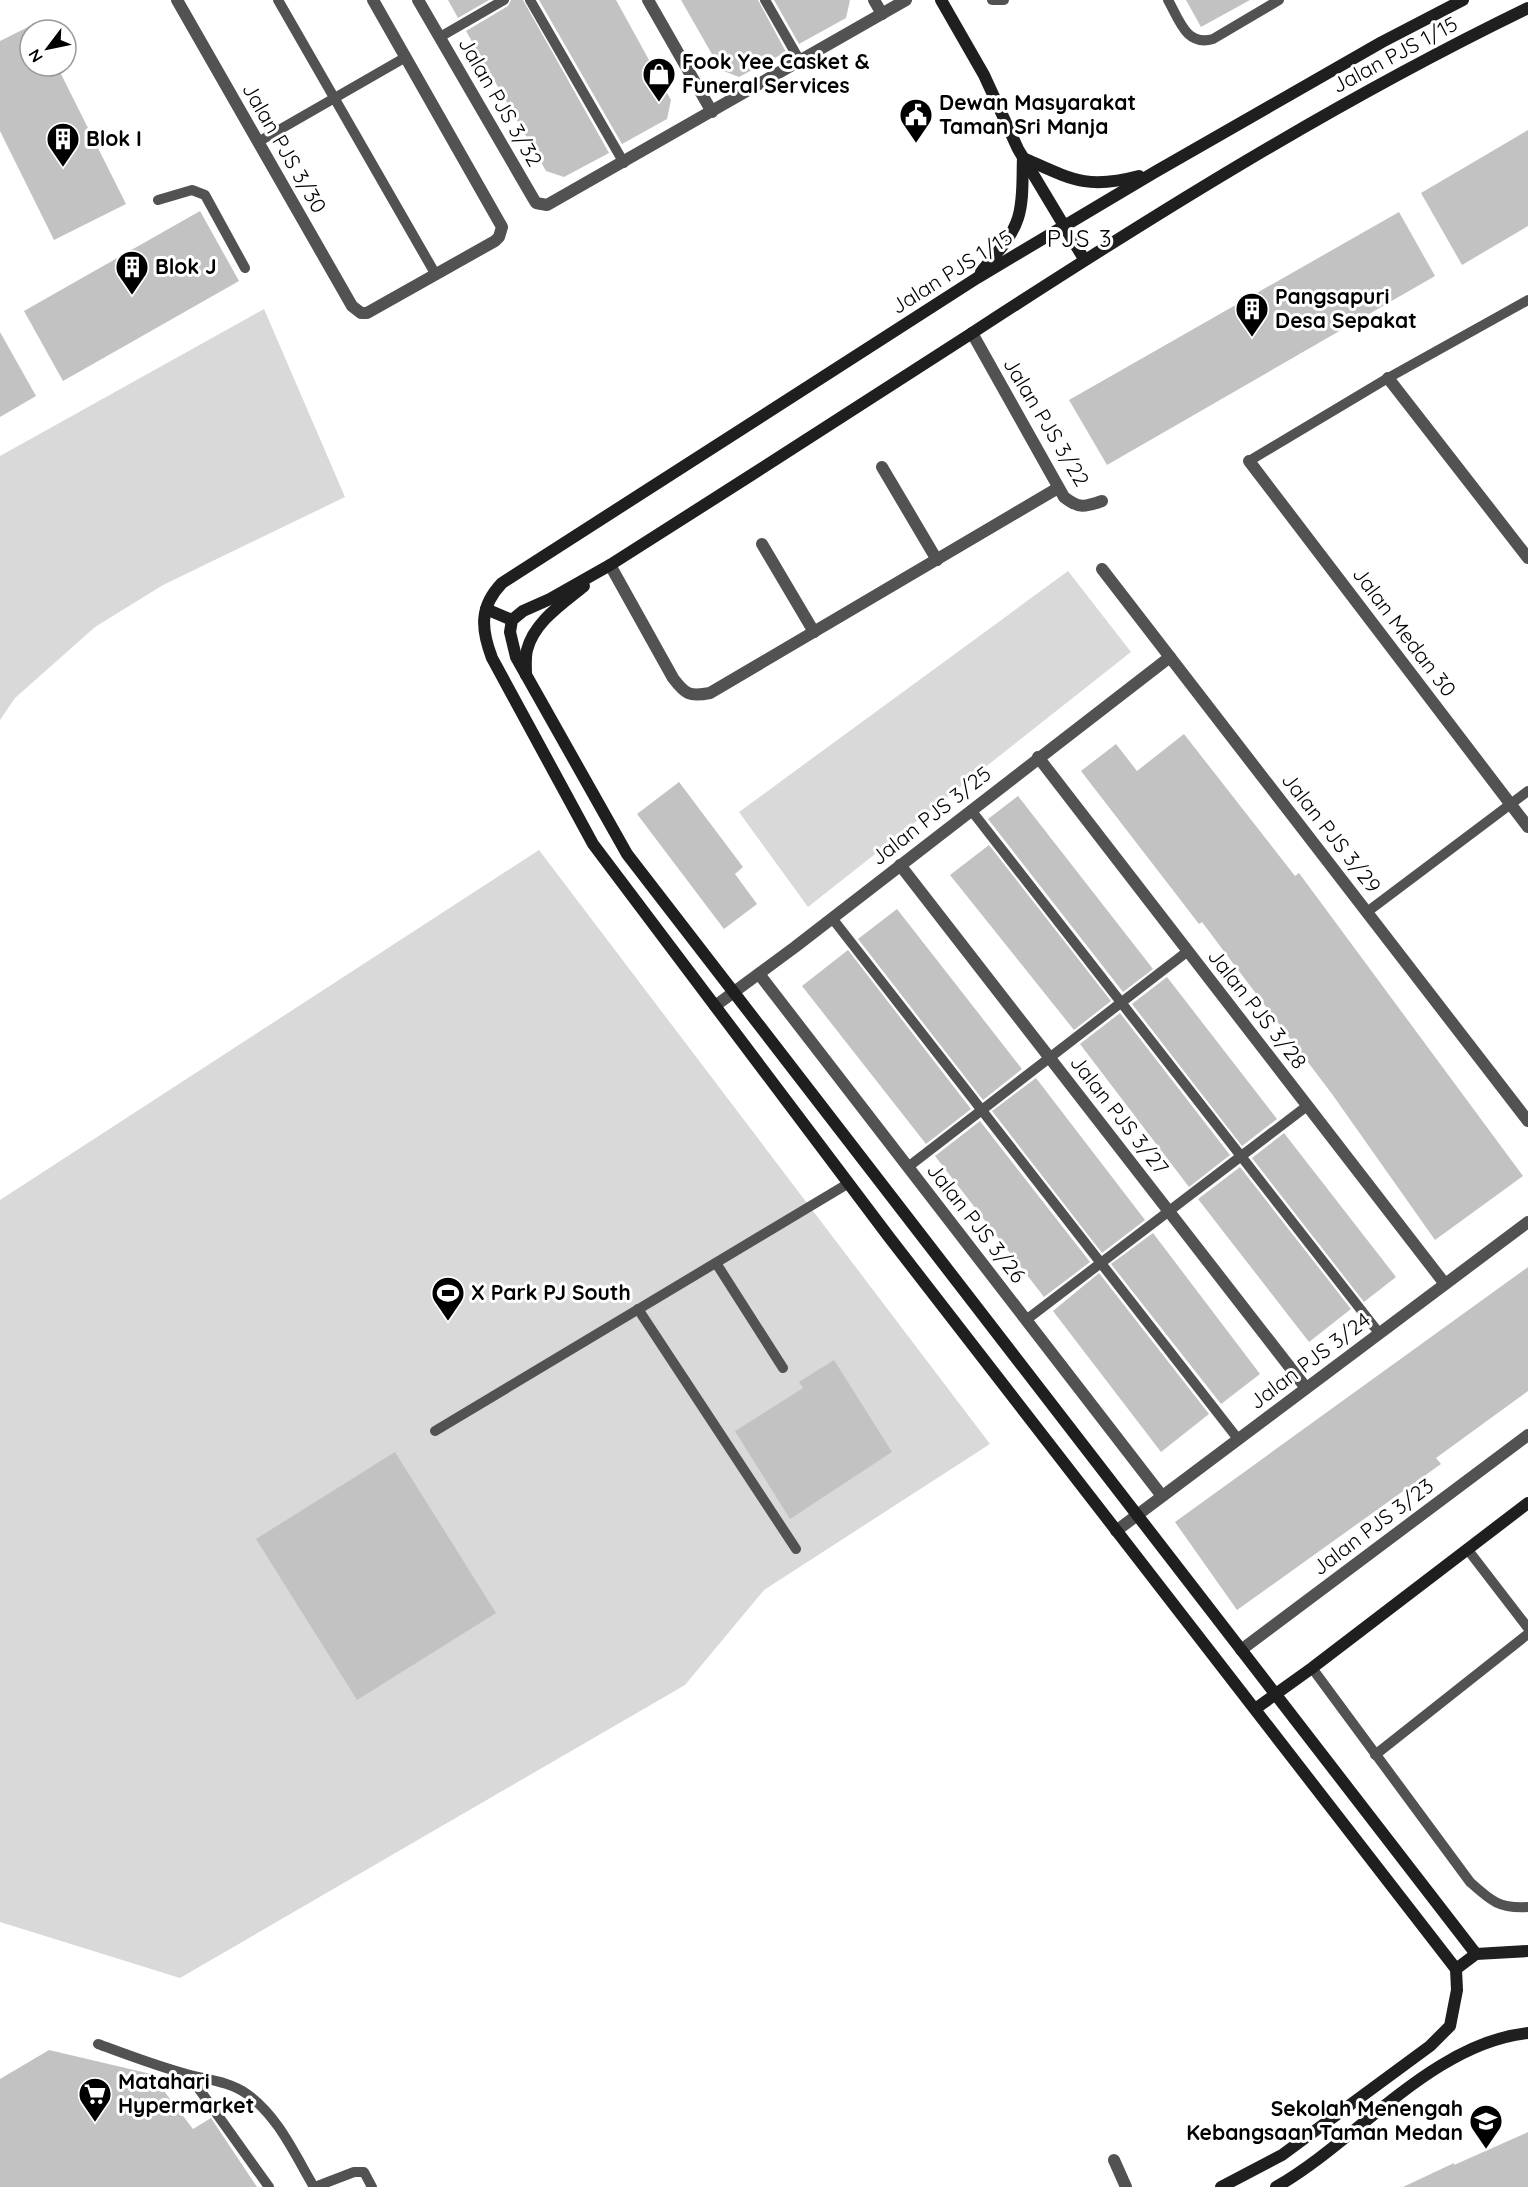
<svg xmlns="http://www.w3.org/2000/svg" width="1528" height="2187" font-family="Quicksand,sans-serif">
<rect width="100%" height="100%" fill="#fff"/>
<g fill="#d9d9d9">
<polygon points="264,309 345,497 163,585 95,627 15,698 0,720 0,456"/>
<polygon points="1068,571 1131,652 808,907 739,812"/>
<polygon points="539,850 990,1444 764,1590 685,1685 180,1978 0,1922 0,1200"/>
</g>
<g fill="#c2c2c2">
<polygon points="448,0 489,0 458,18"/>
<polygon points="511,0 523,0 609,153 564,177 546,171 466,31 508,6"/>
<polygon points="539,0 616,0 671,100 667,119 622,144"/>
<polygon points="681,0 758,0 786,52 739,77 721,70"/>
<polygon points="774,0 850,0 846,18 799,44"/>
<polygon points="1186,0 1250,0 1201,27"/>
<polygon points="30,26 30,66 57,66 126,204 54,240 0,131 0,41"/>
<polygon points="1528,130 1528,226 1462,265 1421,193"/>
<polygon points="200,211 239,281 63,381 24,311"/>
<polygon points="1399,212 1435,276 1107,465 1069,400"/>
<polygon points="0,332 36,396 0,417"/>
<polygon points="1184,734 1295,876 1299,873 1523,1176 1435,1240 1332,1094 1226,954 1202,922 1199,924 1081,771 1116,744 1137,771"/>
<polygon points="679,782 743,867 735,874 757,904 724,929 637,814"/>
<polygon points="1018,796 1153,969 1123,992 988,819"/>
<polygon points="989,845 1111,1001 1074,1030 950,875"/>
<polygon points="897,909 1022,1069 983,1100 858,939"/>
<polygon points="848,950 971,1109 926,1144 802,986"/>
<polygon points="1167,977 1277,1119 1242,1146 1132,1004"/>
<polygon points="1120,1013 1230,1155 1189,1187 1080,1044"/>
<polygon points="1036,1078 1145,1220 1102,1253 992,1111"/>
<polygon points="980,1121 1090,1262 1044,1297 935,1156"/>
<polygon points="1284,1133 1396,1277 1364,1302 1252,1158"/>
<polygon points="1240,1167 1351,1309 1309,1342 1198,1199"/>
<polygon points="1153,1233 1260,1374 1221,1404 1111,1264"/>
<polygon points="1528,1267 1528,1391 1436,1458 1441,1464 1237,1610 1175,1522"/>
<polygon points="1099,1273 1209,1414 1161,1452 1053,1311"/>
<polygon points="834,1360 892,1452 790,1519 735,1431 803,1388 799,1382"/>
<polygon points="395,1452 496,1613 357,1700 256,1539"/>
<polygon points="49,2050 151,2074 193,2129 211,2118 257,2187 0,2187 0,2079"/>
<polygon points="1528,2132 1528,2187 1403,2187 1454,2163 1454,2165"/>
</g>
<g fill="none" stroke-linecap="round" stroke-linejoin="round">
<g stroke="#525252" stroke-width="10">
<polyline points="278,0 436,275"/>
<polyline points="530,0 624,163"/>
<polyline points="765,0 800,61"/>
<polyline points="992,0 1004,0"/>
<path d="M 1168,0 C 1179,19 1186,47 1213,39 L 1279,0"/>
<polyline points="440,37 504,0"/>
<polyline points="258,142 406,57"/>
<polyline points="158,200 192,190 205,195 245,268"/>
<polyline points="1249,461 1388,378 1528,300"/>
<polyline points="971,810 1379,1333"/>
<polyline points="1367,912 1528,791"/>
<polyline points="832,918 1238,1439"/>
<polyline points="908,1167 1188,951"/>
<polyline points="716,1263 783,1368"/>
<polyline points="638,1309 796,1549"/>
<polyline points="1026,1320 1307,1106"/>
<polyline points="435,1431 849,1183"/>
<polyline points="1468,1550 1528,1628"/>
<path d="M 1312,1668 L 1470,1882 C 1490,1900 1499,1909 1528,1907"/>
<polyline points="1375,1755 1528,1634"/>
<path d="M 98,2044 C 128,2055 159,2067 190,2075 C 210,2080 230,2082 247,2094 C 278,2116 295,2155 314,2187"/>
<polyline points="189,2075 269,2187"/>
<polyline points="315,2187 354,2172 364,2172 372,2187"/>
</g>
<g stroke="#525252" stroke-width="12">
<polyline points="177,0 352,306 361,313 367,313 495,241 499,237 502,227 373,0"/>
<polyline points="418,0 533,198 536,203 547,205 906,0"/>
<polyline points="648,0 712,112"/>
<polyline points="874,0 882,14"/>
<path d="M 972,333 L 1064,497 C 1079,509 1085,507 1102,501"/>
<polyline points="1388,378 1528,558"/>
<polyline points="1249,461 1528,827"/>
<polyline points="882,467 937,560"/>
<polyline points="762,544 814,632"/>
<path d="M 610,565 L 673,678 C 685,694 689,697 710,693 L 1058,488"/>
<polyline points="1102,569 1528,1121"/>
<polyline points="1038,757 1445,1284"/>
<polyline points="900,865 1306,1388"/>
<polyline points="759,974 1162,1496"/>
<polyline points="715,1006 795,947 1170,657"/>
<polyline points="1116,1531 1528,1222"/>
<polyline points="1241,1650 1528,1435"/>
<polyline points="1114,2160 1126,2187"/>
</g>
<g stroke="#1f1f1f" stroke-width="12">
<polyline points="941,0 984,75 1018,149 1084,259"/>
<path d="M 1023,158 C 1071,179 1086,190 1139,176"/>
<path d="M 981,272 C 994,256 1012,238 1018,218 C 1024,199 1022,177 1023,158"/>
<polyline points="486,609 512,620"/>
<path d="M 526,675 C 526,667 525,658 527,650 C 534,622 562,604 584,586"/>
<polyline points="1255,1709 1312,1668 1528,1503"/>
<path d="M 1476,1954 L 627,854 L 516,657 L 510,632 L 512,620 L 523,611 L 550,599 L 610,565 C 730,489 850,412 969,335 C 1150,217 1334,102 1528,8"/>
<path d="M 1456,1969 L 889,1237 L 593,844 L 492,658 C 481,629 479,607 502,583 L 977,278 L 1155,172 L 1382,42 L 1463,0"/>
<polyline points="1221,2187 1282,2155 1430,2046 1450,2026 1457,1990 1456,1969 1476,1954 1528,1951"/>
<path d="M 1276,2187 C 1357,2141 1432,2043 1528,2033"/>
</g>
</g>
<defs>
<g id="shop-pin" transform="scale(1.725)"><path d="M0 17L-7.5 6A9.5 9.5 0 1 1 7.5 6Z" fill="#000" stroke="#fff"/><path d="M-5-2.5h2.3a2.7 3.5 0 0 1 5.4 0H5L5.5 6h-11ZM-1.5-2.5h3a1.5 2.3 0 0 0-3 0Z" fill="#fff"/></g>
<g id="civic-pin" transform="scale(1.725)"><path d="M0 17L-7.5 6A9.5 9.5 0 1 1 7.5 6Z" fill="#000" stroke="#fff"/><path d="M-.6-6.5H3V-4.5H.6V-3L4-1V1h2V6H-6V1h2V-1L-.6-3ZM-1.2 2.5V6h2.4V2.5Z" fill="#fff"/></g>
<g id="building-pin" transform="scale(1.725)"><path d="M0 17L-7.5 6A9.5 9.5 0 1 1 7.5 6Z" fill="#000" stroke="#fff"/><path d="M-4-6H4V6H1V3H-1V6H-4ZM-2.5-4.3h1.7v1.8h-1.7ZM.8-4.3h1.7v1.8H.8ZM-2.5-1h1.7V.8h-1.7ZM.8-1h1.7V.8H.8Z" fill="#fff"/></g>
<g id="stadium-pin" transform="scale(1.725)"><path d="M0 17L-7.5 6A9.5 9.5 0 1 1 7.5 6Z" fill="#000" stroke="#fff"/><path d="M0-5a6.5 5 0 1 0 0 10a6.5 5 0 1 0 0-10ZM-3.5-1.8h7v3.6h-7Z" fill="#fff"/></g>
<g id="supermarket-pin" transform="scale(1.725)"><path d="M0 17L-7.5 6A9.5 9.5 0 1 1 7.5 6Z" fill="#000" stroke="#fff"/><path d="M-6-5.5h2.5l.6 2H6L4.5 2H-2.5L-4.4-4H-6ZM-1.5 3.2a1.3 1.3 0 1 0 .1 0ZM3 3.2a1.3 1.3 0 1 0 .1 0Z" fill="#fff"/></g>
<g id="school-pin" transform="scale(1.725)"><path d="M0 17L-7.5 6A9.5 9.5 0 1 1 7.5 6Z" fill="#000" stroke="#fff"/><path d="M0-5L7-2L0 1L-7-2ZM-4 1L0 2.5L4 1V4Q0 6-4 4Z" fill="#fff"/></g>
</defs>
<g fill-rule="evenodd">
<use href="#shop-pin" x="659" y="74"/>
<use href="#civic-pin" x="916" y="115"/>
<use href="#building-pin" x="63" y="139"/>
<use href="#building-pin" x="132" y="267"/>
<use href="#building-pin" x="1252" y="309"/>
<use href="#stadium-pin" x="448" y="1293"/>
<use href="#supermarket-pin" x="95" y="2094"/>
<use href="#school-pin" x="1486" y="2121"/>
</g>
<g text-anchor="middle" stroke-width="6" stroke-linejoin="round" paint-order="stroke">
<g font-size="21" fill="#000" stroke="#fff">
<text transform="translate(1395 55) rotate(-28)" y="7">Jalan PJS 1/15</text>
<text transform="translate(500 102) rotate(60)" y="7">Jalan PJS 3/32</text>
<text transform="translate(284 148) rotate(60)" y="7">Jalan PJS 3/30</text>
<text transform="translate(952 272) rotate(-32)" y="7">Jalan PJS 1/15</text>
<text transform="translate(1046 422) rotate(59)" y="7">Jalan PJS 3/22</text>
<text transform="translate(1404 632) rotate(53)" y="7">Jalan Medan 30</text>
<text transform="translate(931 816) rotate(-38)" y="7">Jalan PJS 3/25</text>
<text transform="translate(1331 833) rotate(52)" y="7">Jalan PJS 3/29</text>
<text transform="translate(1257 1009) rotate(52)" y="7">Jalan PJS 3/28</text>
<text transform="translate(1119 1115) rotate(52)" y="7">Jalan PJS 3/27</text>
<text transform="translate(976 1223) rotate(52)" y="7">Jalan PJS 3/26</text>
<text transform="translate(1310 1361) rotate(-37)" y="7">Jalan PJS 3/24</text>
<text transform="translate(1373 1527) rotate(-37)" y="7">Jalan PJS 3/23</text>
</g>
<g font-size="21" font-weight="bold" fill="#000" stroke="#fff" text-anchor="start">
<text x="682" y="69">Fook Yee Casket &amp;<tspan x="682" dy="24">Funeral Services</tspan></text>
<text x="939" y="110">Dewan Masyarakat<tspan x="939" dy="24">Taman Sri Manja</tspan></text>
<text x="86" y="146">Blok I</text>
<text x="155" y="274">Blok J</text>
<text x="1275" y="304">Pangsapuri<tspan x="1275" dy="24">Desa Sepakat</tspan></text>
<text x="471" y="1300">X Park PJ South</text>
<text x="118" y="2089">Matahari<tspan x="118" dy="24">Hypermarket</tspan></text>
<text x="1463" y="2116" text-anchor="end">Sekolah Menengah<tspan x="1463" dy="24">Kebangsaan Taman Medan</tspan></text>
</g>
<g font-size="24" letter-spacing="1.5" fill="#000" stroke="#fff">
<text x="1080" y="247">PJS 3</text>
</g>
</g>
<g transform="translate(48 48) rotate(238)"><circle r="28" fill="#ffffff" stroke="#999999" stroke-width="1.5"/>
<path d="M0-4.5L10 22L0 15L-10 22Z" fill="#000000"/>
<text y="-9" font-size="16" font-weight="bold" text-anchor="middle" fill="#000000">N</text>
</g>
</svg>
